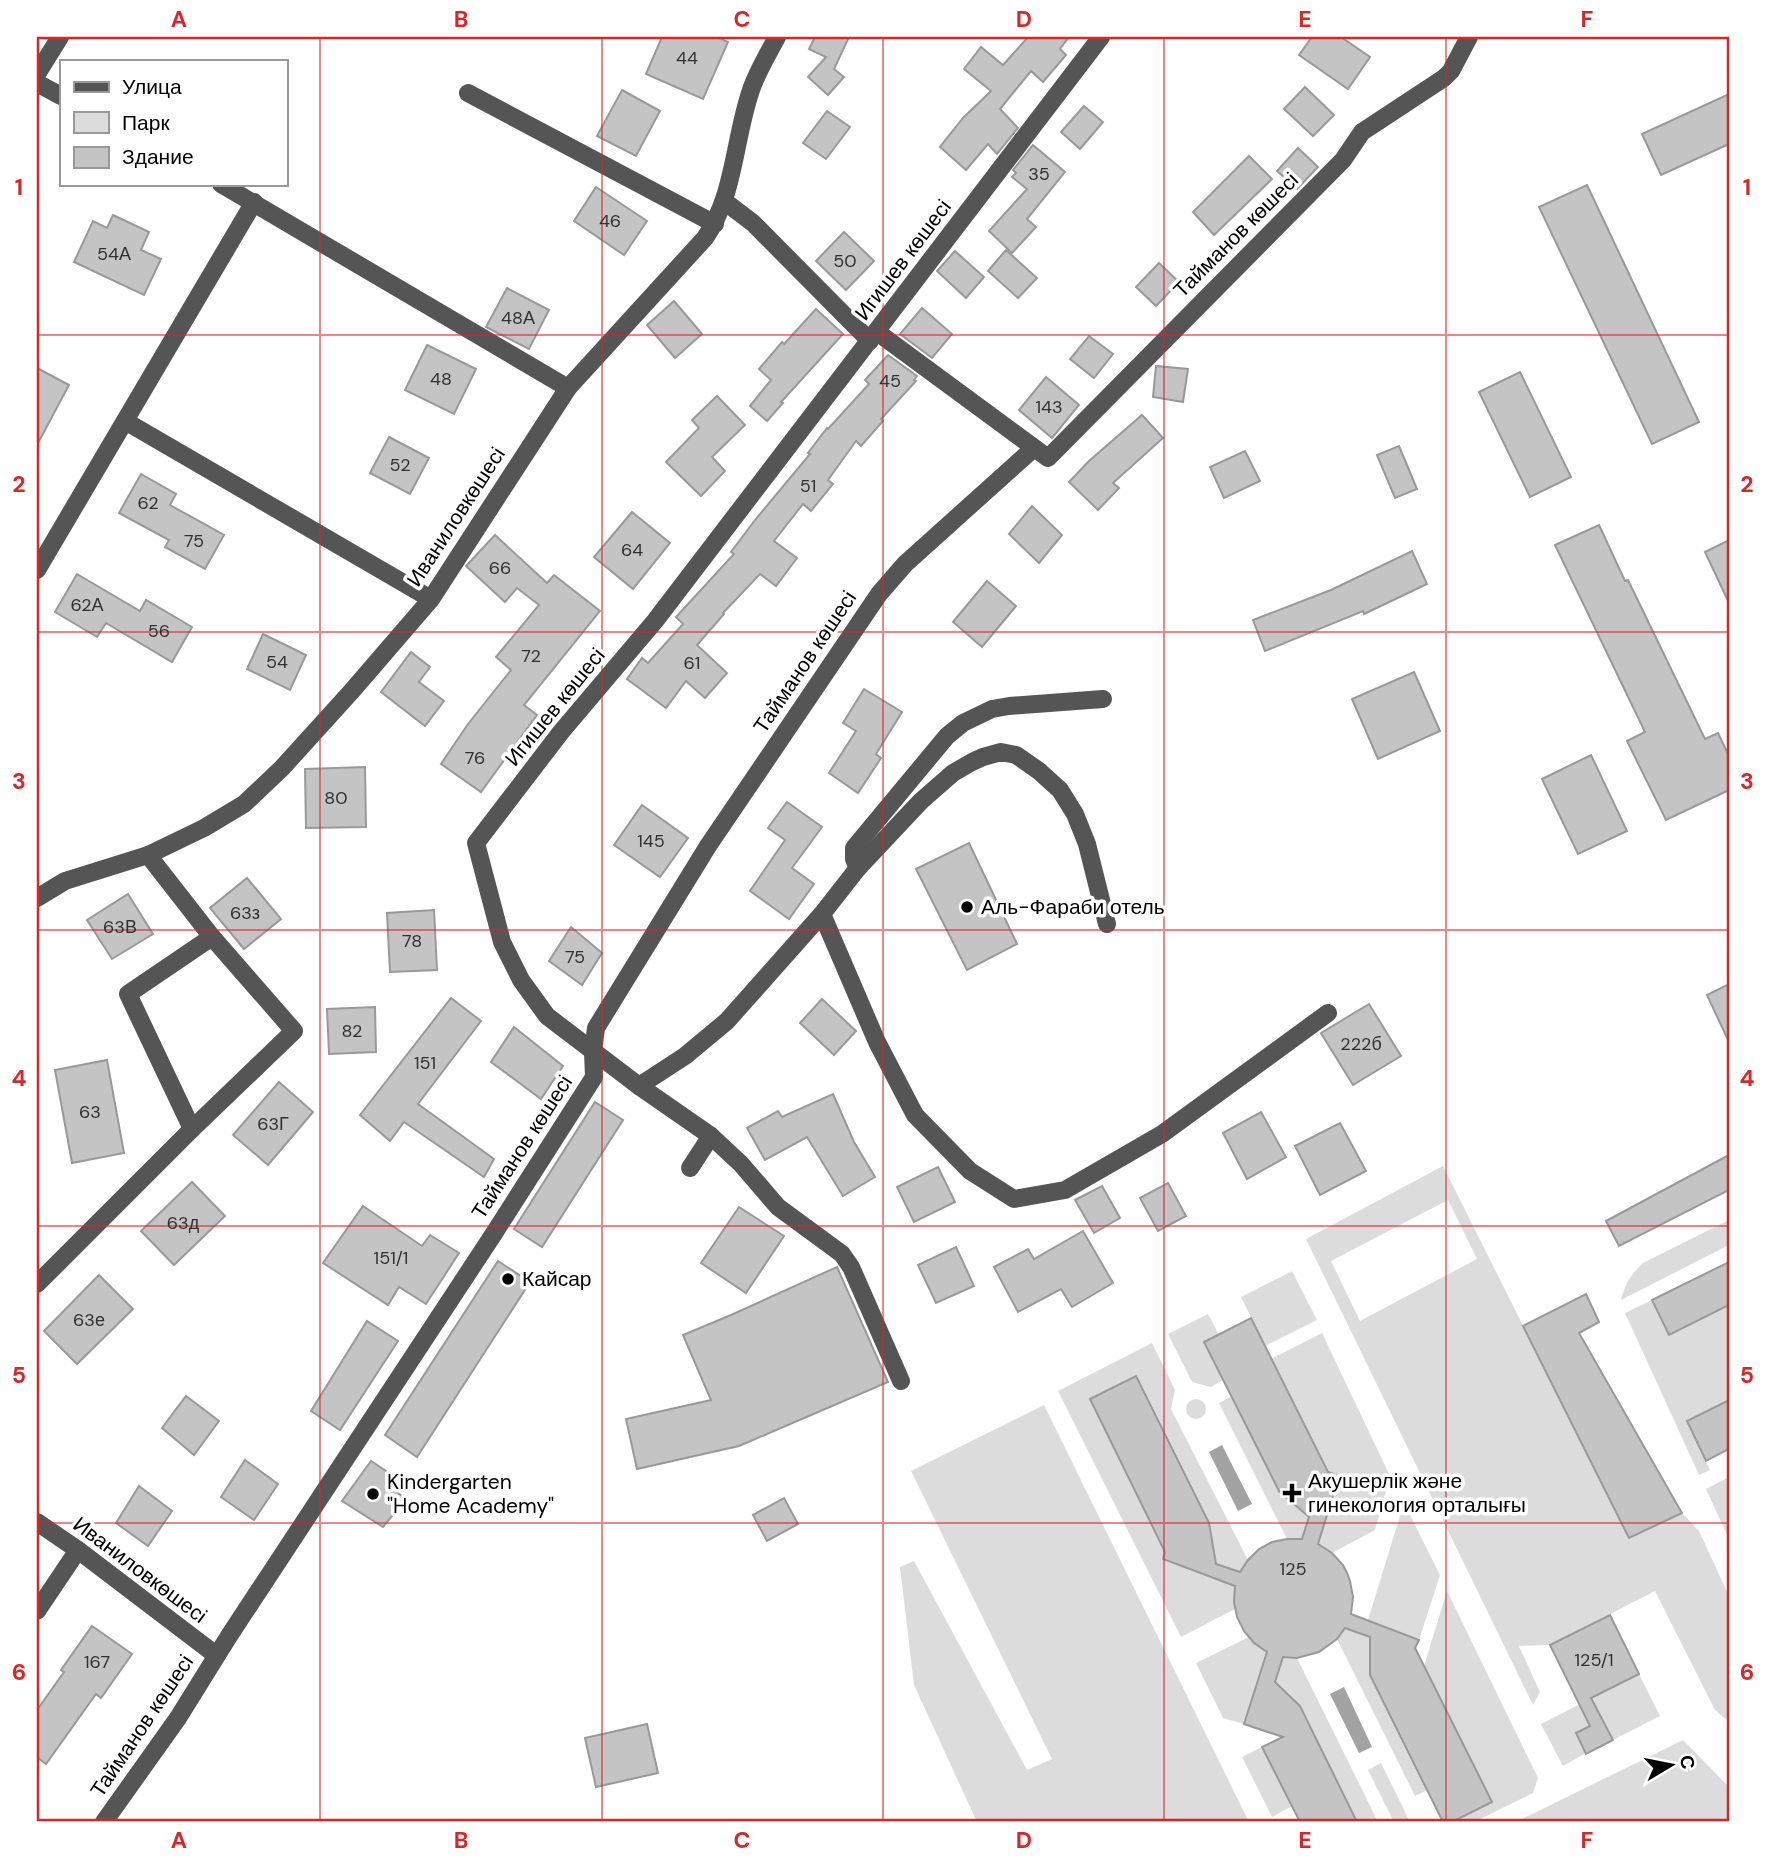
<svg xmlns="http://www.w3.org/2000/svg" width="1766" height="1859" font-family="'DM Sans',sans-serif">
<rect width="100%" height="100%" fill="#fff"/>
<g fill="#dcdcdc" fill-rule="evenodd">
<path d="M 1443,1166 L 1629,1537 L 1682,1513 L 1699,1531 L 1729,1596 L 1729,1722 L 1715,1710 L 1655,1591 L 1550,1645 L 1519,1646 L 1540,1692 L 1533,1705 L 1306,1239 ZM 1448,1200 L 1477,1259 L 1360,1321 L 1331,1261 Z"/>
<path d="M 1729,1220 L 1729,1245 L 1621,1300 C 1625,1284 1631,1274 1643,1263 Z"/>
<polygon points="1292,1271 1317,1320 1265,1346 1241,1297"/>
<polygon points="1652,1300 1670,1335 1729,1305 1729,1400 1687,1421 1710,1470 1699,1475 1625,1313"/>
<polygon points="1208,1314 1219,1335 1223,1380 1211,1387 1192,1382 1168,1334"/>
<polygon points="1322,1333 1390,1476 1375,1530 1332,1553 1318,1544 1339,1476 1328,1472 1271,1359"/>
<polygon points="1152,1343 1175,1390 1171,1409 1248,1560 1240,1572 1216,1564 1209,1523 1135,1376 1090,1399 1165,1552 1163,1559 1235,1586 1234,1602 1235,1609 1181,1637 1058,1391"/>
<polygon points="1232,1396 1279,1491 1309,1517 1302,1539 1287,1539 1219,1403"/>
<circle cx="1196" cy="1409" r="10"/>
<polygon points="1044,1405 1249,1822 977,1822 914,1685 900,1567 914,1561 1027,1770 1052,1759 911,1471"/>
<polygon points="1729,1477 1729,1539 1706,1489"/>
<polygon points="1404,1503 1440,1575 1419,1640 1368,1620"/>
<polygon points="1447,1591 1538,1778 1533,1793 1474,1822 1452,1822 1492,1802 1424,1666"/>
<polygon points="1345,1628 1370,1637 1427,1790 1415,1796 1337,1639"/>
<polygon points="1249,1637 1254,1643 1267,1652 1244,1724 1223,1718 1196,1663"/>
<polygon points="1283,1657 1297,1658 1378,1822 1357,1822 1300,1706 1275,1682"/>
<polygon points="1639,1674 1660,1716 1613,1740 1602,1720 1576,1733 1586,1753 1563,1766 1541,1724"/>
<polygon points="1683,1740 1729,1787 1729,1822 1516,1822"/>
<polygon points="1262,1747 1292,1806 1272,1817 1242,1757"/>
<polygon points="1381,1763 1410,1822 1394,1822 1368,1770"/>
</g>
<g fill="#a3a3a3">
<polygon points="1222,1445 1252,1504 1238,1511 1209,1452"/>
<polygon points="1344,1687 1372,1747 1359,1753 1330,1694"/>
</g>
<g fill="#c4c4c4" stroke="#999" stroke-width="2">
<polygon points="662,37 717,37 728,42 703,99 646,74"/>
<polygon points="815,37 849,37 834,69 844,77 828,95 808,77 826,57 809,49"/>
<polygon points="1028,37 1069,37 1060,49 1066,55 1043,82 1031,71 1000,109 1018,128 997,154 988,144 966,170 940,147 963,118 991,91 964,69 981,47 1003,65"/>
<polygon points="1312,37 1341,37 1370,57 1348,89 1299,55"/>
<polygon points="1305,87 1334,115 1313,136 1284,109"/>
<polygon points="622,90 660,111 636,156 597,136"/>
<polygon points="1729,94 1729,144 1661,175 1642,134"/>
<polygon points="1084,106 1103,122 1080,149 1061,132"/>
<polygon points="827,111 850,127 826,159 803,143"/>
<polygon points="1033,145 1065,172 1027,219 1036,227 1012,253 989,231 1027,189 1012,177 1016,173 1013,170"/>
<polygon points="1298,148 1318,167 1297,189 1277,171"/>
<polygon points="1249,156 1272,179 1214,235 1193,212"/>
<polygon points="1587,185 1699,422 1652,444 1539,207"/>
<polygon points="596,187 647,221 624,255 574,221"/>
<polygon points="113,215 149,232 141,250 161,259 144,295 74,262 93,221 107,228"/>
<polygon points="844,232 874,261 846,290 816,261"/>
<polygon points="1006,250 1037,278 1018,298 988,271"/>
<polygon points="955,251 984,277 966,298 937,271"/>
<polygon points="1159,263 1179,282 1156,306 1136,287"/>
<polygon points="507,288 549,310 529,349 486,327"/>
<polygon points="674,301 702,334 675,358 647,325"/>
<polygon points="922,308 952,334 932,358 900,334"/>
<polygon points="816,309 843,334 781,402 783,403 767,421 750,406 771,380 759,369 782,342 784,344"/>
<polygon points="1089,336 1113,354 1094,378 1070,359"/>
<polygon points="427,345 476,369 454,414 405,390"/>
<polygon points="888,355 917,376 914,380 916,381 881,419 883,421 861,446 856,441 828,480 833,484 811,511 803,504 774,541 797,558 776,586 760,574 723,613 724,614 697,645 727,673 705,698 686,681 666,708 627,679 642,658 648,663 683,624 676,617 734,554 731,552 755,520 810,454 808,453 827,428 828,429 869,384 865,380"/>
<polygon points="1156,366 1188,369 1183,402 1153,397"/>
<polygon points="37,368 69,385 37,445"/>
<polygon points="1520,372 1571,477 1530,497 1479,392"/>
<polygon points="1046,377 1079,405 1052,438 1019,410"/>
<polygon points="717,396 745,425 712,457 725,471 701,496 666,462 699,428 692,420"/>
<polygon points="1142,415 1163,438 1113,483 1119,488 1098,510 1069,482 1089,461"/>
<polygon points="389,437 429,458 410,494 370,473"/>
<polygon points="1399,446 1417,489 1395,498 1377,455"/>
<polygon points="1245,451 1260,481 1224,498 1210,467"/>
<polygon points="141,474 176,494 170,505 224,535 205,569 165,547 169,540 119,513"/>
<polygon points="1032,506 1062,535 1039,563 1009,534"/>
<polygon points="632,512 670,543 633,589 594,557"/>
<polygon points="1599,525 1625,581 1628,580 1705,739 1718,733 1729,756 1729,790 1666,820 1627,741 1645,732 1555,545"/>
<polygon points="495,535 547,583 554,575 600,611 524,705 537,715 481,792 441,764 468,724 511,670 496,657 539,605 517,588 505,602 466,566"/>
<polygon points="1729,540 1729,603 1705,552"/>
<polygon points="1412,551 1427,584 1364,614 1363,611 1265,651 1253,620 1331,590"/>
<polygon points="77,574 140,611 146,600 192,627 172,662 106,623 97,637 55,612"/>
<polygon points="987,581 1016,606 982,647 953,622"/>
<polygon points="263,634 306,655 290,690 247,669"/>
<polygon points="411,652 430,667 419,682 444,701 425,726 381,692"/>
<polygon points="1414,672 1440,731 1378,759 1352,699"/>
<polygon points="864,689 902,712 876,754 881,758 858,793 829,773 856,731 843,723"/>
<polygon points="1591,755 1627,831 1578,854 1542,779"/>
<polygon points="365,767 366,827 306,828 305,769"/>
<polygon points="787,802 822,827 792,868 814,884 789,919 750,891 785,840 768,828"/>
<polygon points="642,805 688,838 660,877 614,845"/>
<polygon points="969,843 1017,944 967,970 916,869"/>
<polygon points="247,878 281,919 244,949 210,908"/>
<polygon points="128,894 153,934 112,959 87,920"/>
<polygon points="434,910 437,970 390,972 387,913"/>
<polygon points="571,927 602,953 582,985 549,961"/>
<polygon points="1729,984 1729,1042 1707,995"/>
<polygon points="451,998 481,1021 418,1104 494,1159 484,1177 404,1122 390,1141 360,1115"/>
<polygon points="822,999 856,1031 834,1055 800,1023"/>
<polygon points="1369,1004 1401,1056 1353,1085 1321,1033"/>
<polygon points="375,1007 376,1052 329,1054 327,1009"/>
<polygon points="514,1027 563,1066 541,1099 491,1062"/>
<polygon points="107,1060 124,1153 72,1163 55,1070"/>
<polygon points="279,1082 313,1112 268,1165 233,1135"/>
<polygon points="833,1094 854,1142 875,1177 843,1196 807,1137 765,1160 747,1128 778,1111 782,1117"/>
<polygon points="595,1102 623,1120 542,1247 514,1229"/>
<polygon points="1261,1112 1286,1157 1247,1179 1223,1133"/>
<polygon points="1340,1123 1366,1171 1320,1195 1295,1146"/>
<polygon points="1729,1155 1729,1190 1619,1246 1606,1221"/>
<polygon points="938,1167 955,1202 914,1222 897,1187"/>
<polygon points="192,1182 225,1216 174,1265 141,1231"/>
<polygon points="1168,1183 1186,1216 1158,1231 1140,1198"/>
<polygon points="1102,1186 1120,1218 1094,1233 1075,1200"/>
<polygon points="363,1206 422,1246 430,1235 459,1253 426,1304 399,1287 388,1305 323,1263"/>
<polygon points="739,1207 784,1236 746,1293 701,1263"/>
<polygon points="1083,1231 1113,1283 1072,1307 1061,1289 1018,1312 994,1267 1028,1249 1034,1259"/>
<polygon points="956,1247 974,1286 936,1303 918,1265"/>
<polygon points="498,1261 530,1282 417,1457 385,1435"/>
<polygon points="1729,1262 1729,1305 1669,1335 1652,1300"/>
<polygon points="837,1267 888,1382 739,1446 637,1469 626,1419 711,1400 683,1335 731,1315"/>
<polygon points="99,1275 133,1309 77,1364 44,1331"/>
<polygon points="1586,1294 1599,1322 1579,1333 1682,1513 1629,1538 1523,1326"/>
<polygon points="1251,1318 1328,1472 1339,1476 1318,1544 1332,1553 1343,1565 1347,1573 1350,1581 1353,1597 1351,1614 1419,1640 1415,1648 1492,1802 1452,1822 1443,1822 1370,1675 1370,1637 1345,1628 1337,1639 1319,1652 1297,1658 1283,1657 1275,1682 1300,1706 1357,1822 1300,1822 1262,1747 1283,1737 1244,1724 1267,1652 1254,1643 1244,1631 1237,1617 1234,1602 1235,1586 1163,1559 1165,1552 1090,1399 1136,1376 1209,1523 1216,1564 1240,1572 1248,1560 1259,1549 1272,1542 1287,1539 1302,1539 1309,1517 1279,1491 1204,1342"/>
<polygon points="367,1321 398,1341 340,1430 311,1411"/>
<polygon points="186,1396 219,1421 194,1455 162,1428"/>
<polygon points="1729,1400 1729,1449 1706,1461 1687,1421"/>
<polygon points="245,1460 278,1484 254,1520 221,1497"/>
<polygon points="371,1461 398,1479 394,1490 406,1499 383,1527 342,1501"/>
<polygon points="139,1486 172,1511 148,1546 116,1523"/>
<polygon points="784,1498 798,1524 767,1541 753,1515"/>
<polygon points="1610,1615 1639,1674 1591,1698 1613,1740 1586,1754 1576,1733 1590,1726 1550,1645"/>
<polygon points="92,1626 132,1654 101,1698 96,1694 46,1764 37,1757 37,1710 64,1672 61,1670"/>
<polygon points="647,1724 658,1773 596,1787 585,1738"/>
</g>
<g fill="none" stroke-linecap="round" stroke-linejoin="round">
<g stroke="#555" stroke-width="18">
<polyline points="37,74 60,37"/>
<polyline points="37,83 61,96"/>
<polyline points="468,93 715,224"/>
<polyline points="221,184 568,388"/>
<polyline points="724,201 753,223 870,341"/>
<polyline points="877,332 1048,458 1343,160 1362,132 1444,78 1451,71 1469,37"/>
<polyline points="125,421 431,599"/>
<polyline points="37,570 254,202"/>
<polyline points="858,868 854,859 854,848 947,736 963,723 992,709 1009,706 1103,699"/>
<path d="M 37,898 L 65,881 L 148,855 L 204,828 L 244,804 L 282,768 L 350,693 L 431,599 L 568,388 L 705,238 C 735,195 734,139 751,90 C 757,72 768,54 777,37"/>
<polyline points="822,914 877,1042 915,1115 970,1171 1014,1199 1065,1190 1162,1134 1328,1013"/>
<polyline points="639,1086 685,1056 727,1021 822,914 858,868 921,801 953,773 972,762 983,757 1001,752 1016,755 1039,771 1060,790 1075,814 1087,844 1107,924"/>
<polyline points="192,1129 128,994 212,937"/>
<polyline points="690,1168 711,1136"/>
<polyline points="37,1284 192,1129 294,1031 212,937 148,855"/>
<polyline points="901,1381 851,1267 842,1254 778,1207 741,1164 711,1136 639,1086 547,1016 521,980 502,942 476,843 561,732 655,621 1101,37"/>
<polyline points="37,1522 78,1550 216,1655"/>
<polyline points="37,1611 78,1550"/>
<polyline points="104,1822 178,1718 229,1636 493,1235 594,1077 593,1052 596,1028 708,846 879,594 905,564 1034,448"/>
</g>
</g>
<path fill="none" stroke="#d62828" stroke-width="2" stroke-opacity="0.55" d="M 320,37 L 320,1822M 602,37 L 602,1822M 883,37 L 883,1822M 1164,37 L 1164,1822M 1446,37 L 1446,1822M 37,335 L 1729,335M 37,632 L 1729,632M 37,930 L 1729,930M 37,1226 L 1729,1226M 37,1523 L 1729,1523"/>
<g fill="#000" stroke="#fff" stroke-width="2.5">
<circle cx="967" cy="907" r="7"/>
<circle cx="508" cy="1279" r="7"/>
<path d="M1288.5 1482.5h7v7h7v7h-7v7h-7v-7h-7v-7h7z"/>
<circle cx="373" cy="1494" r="7"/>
</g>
<g text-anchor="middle" stroke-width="7" stroke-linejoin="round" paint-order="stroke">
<g font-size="18" fill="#313131">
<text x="687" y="64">44</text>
<text x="1039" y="180">35</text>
<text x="610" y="227">46</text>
<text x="114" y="260">54А</text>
<text x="845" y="267">50</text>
<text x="518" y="324">48А</text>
<text x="441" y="385">48</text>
<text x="890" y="387">45</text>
<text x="1049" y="413">143</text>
<text x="400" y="471">52</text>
<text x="808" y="492">51</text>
<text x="148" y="509">62</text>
<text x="194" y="547">75</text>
<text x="632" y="556">64</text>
<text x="500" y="574">66</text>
<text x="87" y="611">62А</text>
<text x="159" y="637">56</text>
<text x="531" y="662">72</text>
<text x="277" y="668">54</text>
<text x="692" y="669">61</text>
<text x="475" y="764">76</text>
<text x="336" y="804">80</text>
<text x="651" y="847">145</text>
<text x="245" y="919">63з</text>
<text x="120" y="933">63В</text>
<text x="412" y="947">78</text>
<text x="575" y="963">75</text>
<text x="352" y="1037">82</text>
<text x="1361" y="1050">222б</text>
<text x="425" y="1069">151</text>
<text x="90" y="1118">63</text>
<text x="273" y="1130">63Г</text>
<text x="183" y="1229">63д</text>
<text x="391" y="1264">151/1</text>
<text x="89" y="1326">63е</text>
<text x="1293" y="1575">125</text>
<text x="1594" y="1666">125/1</text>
<text x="97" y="1668">167</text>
</g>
<g font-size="21" fill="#000" stroke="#fff">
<text transform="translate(1236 235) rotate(-45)" y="7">Тайманов көшесі</text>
<text transform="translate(903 260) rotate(-53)" y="7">Игишев көшесі</text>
<text transform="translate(456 517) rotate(-57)" y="7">Иваниловкөшесі</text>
<text transform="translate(805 662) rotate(-56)" y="7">Тайманов көшесі</text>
<text transform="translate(555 707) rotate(-51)" y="7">Игишев көшесі</text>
<text transform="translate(522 1147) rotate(-57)" y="7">Тайманов көшесі</text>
<text transform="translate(140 1570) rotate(37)" y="7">Иваниловкөшесі</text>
<text transform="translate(142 1726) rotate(-56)" y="7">Тайманов көшесі</text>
</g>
<g font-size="21" fill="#000" stroke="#fff" text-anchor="start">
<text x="981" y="914">Аль-Фараби отель</text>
<text x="522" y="1286">Кайсар</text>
<text x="1308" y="1488">Акушерлік және<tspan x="1308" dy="24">гинекология орталығы</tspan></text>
<text x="387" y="1489">Kindergarten<tspan x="387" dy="24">"Home Academy"</tspan></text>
</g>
</g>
<rect width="1766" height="1859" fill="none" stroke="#ffffff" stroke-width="77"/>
<rect x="60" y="60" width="228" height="126" fill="#ffffff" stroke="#999999" stroke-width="2"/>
<rect x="74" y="82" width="35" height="10" fill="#555555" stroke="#999999" stroke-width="2"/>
<text x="122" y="94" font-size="21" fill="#000000">Улица</text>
<rect x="74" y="112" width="35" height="21" fill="#dcdcdc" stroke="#999999" stroke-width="2"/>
<text x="122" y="130" font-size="21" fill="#000000">Парк</text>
<rect x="74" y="147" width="35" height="21" fill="#c4c4c4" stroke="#999999" stroke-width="2"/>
<text x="122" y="164" font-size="21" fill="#000000">Здание</text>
<g transform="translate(1671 1765) rotate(80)" stroke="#ffffff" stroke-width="5" paint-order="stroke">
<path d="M0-5L12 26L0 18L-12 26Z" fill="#000000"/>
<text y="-10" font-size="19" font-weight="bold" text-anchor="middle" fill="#000000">С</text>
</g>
<rect x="38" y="38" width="1690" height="1782" fill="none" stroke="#d62828" stroke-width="2.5"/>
<g font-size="23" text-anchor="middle" font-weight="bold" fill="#d62828">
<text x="179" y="27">A</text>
<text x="461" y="27">B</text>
<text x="742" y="27">C</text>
<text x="1024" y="27">D</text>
<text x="1305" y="27">E</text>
<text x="1587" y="27">F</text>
<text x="19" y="195">1</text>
<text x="1747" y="195">1</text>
<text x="19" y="492">2</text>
<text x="1747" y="492">2</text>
<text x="19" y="789">3</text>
<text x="1747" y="789">3</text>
<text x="19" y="1086">4</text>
<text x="1747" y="1086">4</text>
<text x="19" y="1383">5</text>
<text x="1747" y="1383">5</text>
<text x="19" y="1680">6</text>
<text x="1747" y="1680">6</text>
<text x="179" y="1848">A</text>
<text x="461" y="1848">B</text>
<text x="742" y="1848">C</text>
<text x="1024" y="1848">D</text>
<text x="1305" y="1848">E</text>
<text x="1587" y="1848">F</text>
</g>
</svg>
